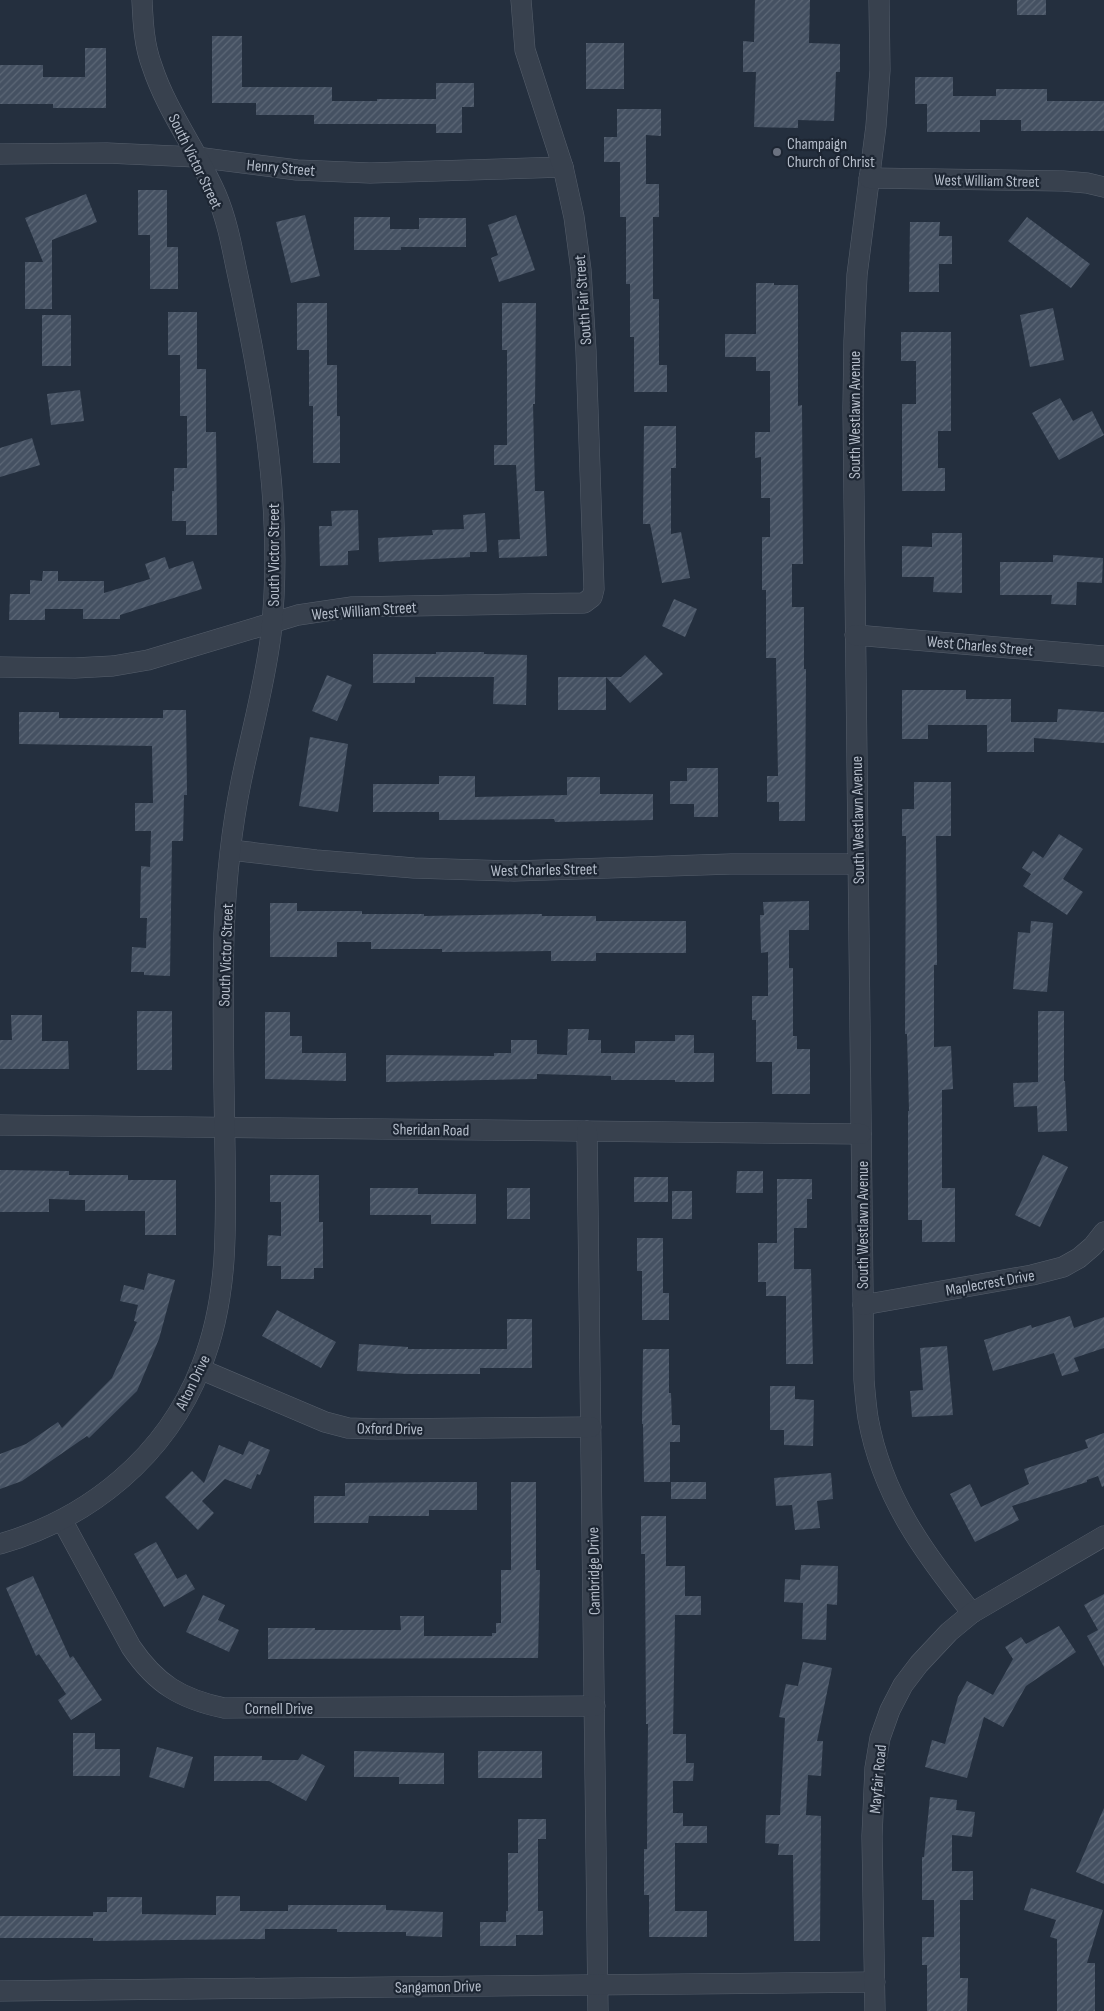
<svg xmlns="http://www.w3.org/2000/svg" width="1104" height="2011" font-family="'Sofia Sans Condensed',sans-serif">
<defs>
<pattern id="building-hatch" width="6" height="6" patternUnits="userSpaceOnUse" patternTransform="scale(1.25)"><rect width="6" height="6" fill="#455162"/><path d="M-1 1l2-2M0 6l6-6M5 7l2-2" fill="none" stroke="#5d6877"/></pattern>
</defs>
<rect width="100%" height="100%" fill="#242f3e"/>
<g fill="url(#building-hatch)">
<polygon points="755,0 810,0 809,43 840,44 840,72 836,72 834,121 798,120 798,128 754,127 756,72 743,72 743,41 754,42"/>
<rect x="1017" y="0" width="29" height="15"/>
<polygon points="212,36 242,36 242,87 332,87 332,101 377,101 377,99 436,99 436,83 474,83 474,107 462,107 462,133 436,133 436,124 314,124 314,115 256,115 256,103 212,103"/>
<rect x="586" y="43" width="38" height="46"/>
<polygon points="85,48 106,48 106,108 53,108 53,104 0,104 0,65 43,65 43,77 85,77"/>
<polygon points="915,77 953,77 953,96 996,96 996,89 1047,89 1047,101 1104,101 1104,131 1021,131 1021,120 980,120 980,132 927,132 927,104 915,104"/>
<polygon points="617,109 661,109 661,136 646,135 646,184 659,184 659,217 653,217 653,299 659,299 659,365 667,365 667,392 634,392 634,337 630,337 630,284 626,284 626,217 620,217 620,162 604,162 604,137 617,137"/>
<polygon points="138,190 167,190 167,247 178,247 178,289 150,289 150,235 138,235"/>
<polygon points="86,194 97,222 52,240 52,309 25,309 25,262 43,262 25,218"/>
<polygon points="305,215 320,276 291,283 276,222"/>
<polygon points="516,215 535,270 499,282 491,258 498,255 488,225"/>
<polygon points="354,217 390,217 390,229 419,229 419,218 466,218 466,247 401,247 401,250 354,250"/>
<polygon points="1027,217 1090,264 1071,288 1008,241"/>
<polygon points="910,222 940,222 939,236 952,236 952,264 939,264 939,292 909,292"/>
<polygon points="756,283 774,283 774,285 798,285 798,406 802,405 803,564 792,564 792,607 804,607 804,669 806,669 805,821 779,821 779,802 767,802 767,776 778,776 776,658 766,658 766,590 762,590 762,537 770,537 770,498 761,498 761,457 755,458 755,432 770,432 770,371 756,371 756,357 725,357 725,334 756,334"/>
<polygon points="297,303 327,303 327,365 337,365 337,416 340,416 340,463 313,463 313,406 309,406 309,350 297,350"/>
<polygon points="502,303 536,303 535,404 533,404 535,491 544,491 547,556 499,558 498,540 520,539 516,465 494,465 494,445 507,445 507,350 502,350"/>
<polygon points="1053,308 1064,360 1030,367 1020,315"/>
<polygon points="168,312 197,312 197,369 206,369 206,432 216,432 217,535 186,535 186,521 172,521 172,491 174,491 174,468 187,468 187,416 180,416 180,355 168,355"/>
<rect x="42" y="315" width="29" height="51"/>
<polygon points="901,332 951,332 951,431 938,431 938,468 945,468 945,491 902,491 902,404 916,404 916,361 901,361"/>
<polygon points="80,390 84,421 51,425 47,394"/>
<polygon points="1060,398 1073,421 1092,411 1104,435 1059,460 1032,413"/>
<polygon points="644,426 676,426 676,468 671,468 671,534 681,532 690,578 662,583 650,524 643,524"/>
<polygon points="32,438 40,465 0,477 0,448"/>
<polygon points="358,510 359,550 348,551 348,565 320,566 319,526 332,526 331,511"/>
<polygon points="485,513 487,552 470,552 470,557 379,562 378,538 433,535 432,530 464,529 463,515"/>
<polygon points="932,533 962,533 962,593 933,592 934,577 902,577 902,546 932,547"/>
<polygon points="1053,555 1103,558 1102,583 1077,582 1076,605 1051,604 1052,595 1000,595 1000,562 1053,562"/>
<polygon points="165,557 169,569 193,561 202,589 120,615 120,619 83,619 83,609 45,609 45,620 9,620 10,594 30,594 30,580 42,581 43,571 58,571 58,581 104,581 104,593 150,579 145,564"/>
<polygon points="674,599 697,609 685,637 662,626"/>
<polygon points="436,652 484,652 484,654 527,655 526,705 493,704 494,677 415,677 415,683 373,683 373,654 436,654"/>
<polygon points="645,655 663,674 630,703 606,677 621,677"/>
<polygon points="327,675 352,685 337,721 312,711"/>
<rect x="558" y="677" width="48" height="33"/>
<polygon points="902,690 966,690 966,699 1011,699 1011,722 1057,722 1058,709 1104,712 1104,743 1034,738 1034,752 987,752 987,725 928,725 928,739 902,739"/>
<polygon points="163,710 186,710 187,795 184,795 183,841 172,841 170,976 144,975 144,972 131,972 132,947 146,948 147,918 140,918 141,866 150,867 151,831 135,831 135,803 153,803 152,746 19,744 19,712 59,712 59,718 163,718"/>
<polygon points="310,737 348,744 338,812 299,806"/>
<polygon points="687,768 718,768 718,817 694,817 694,804 670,804 670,781 687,781"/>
<polygon points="439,776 475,776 475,797 567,795 567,777 600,777 600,794 653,794 653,820 555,822 554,819 439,820 439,812 373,812 373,784 439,784"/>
<polygon points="914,782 951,782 951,836 936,836 937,965 934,965 934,1047 951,1046 953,1089 942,1090 942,1188 955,1188 955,1242 922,1242 922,1220 908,1220 908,1111 909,1111 907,1034 905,1034 906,836 902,836 902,809 914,809"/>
<polygon points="1059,834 1083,849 1063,879 1083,892 1067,915 1023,886 1031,874 1022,868 1033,851 1043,858"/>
<polygon points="809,901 809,930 789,930 789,968 793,968 793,1036 797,1036 797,1049 810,1049 810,1094 772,1094 772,1062 756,1062 756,1020 752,1020 752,996 768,996 768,952 761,953 760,915 764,915 763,902"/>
<polygon points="270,903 297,903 297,911 362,911 362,914 424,914 424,916 542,914 542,916 596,916 596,921 686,921 686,953 596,953 596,961 551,961 551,951 442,952 442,949 371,949 371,942 337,942 337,957 270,957"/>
<polygon points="1031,921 1053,923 1047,992 1013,989 1018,932 1030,933"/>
<rect x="137" y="1011" width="35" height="59"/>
<polygon points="1038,1011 1064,1011 1064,1081 1065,1081 1067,1131 1038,1132 1037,1106 1014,1107 1013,1083 1038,1082"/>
<polygon points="265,1012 290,1012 290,1036 302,1036 302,1053 346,1053 346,1081 265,1079"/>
<polygon points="11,1015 42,1015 42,1041 68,1041 69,1069 0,1069 0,1040 12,1040"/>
<polygon points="568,1029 589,1029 588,1040 601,1040 601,1053 635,1053 635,1041 675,1041 675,1035 694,1035 694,1053 714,1053 714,1082 675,1082 675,1080 611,1080 611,1076 537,1074 537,1079 386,1082 386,1055 494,1056 494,1053 511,1053 511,1040 537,1040 537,1054 567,1055"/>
<polygon points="1043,1155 1068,1167 1040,1227 1015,1215"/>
<polygon points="0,1170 69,1171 69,1175 128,1175 128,1180 176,1180 176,1235 145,1235 145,1211 85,1211 85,1200 49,1199 49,1212 0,1212"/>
<polygon points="737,1171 763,1171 763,1193 736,1193"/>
<polygon points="270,1175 319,1175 319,1222 323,1222 323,1268 314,1268 314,1279 281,1279 281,1266 267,1266 268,1235 281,1236 281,1202 270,1202"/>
<rect x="634" y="1177" width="34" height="25"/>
<polygon points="777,1179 812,1179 812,1199 807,1199 807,1228 794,1228 794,1269 811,1269 813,1364 786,1364 786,1296 766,1296 766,1282 758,1282 758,1243 777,1243"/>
<polygon points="370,1188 418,1188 418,1194 476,1194 476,1224 431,1224 431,1215 370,1215"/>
<rect x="507" y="1188" width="23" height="31"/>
<rect x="672" y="1191" width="20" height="28"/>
<polygon points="637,1238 663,1238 663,1293 669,1293 669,1320 642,1320 642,1271 637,1271"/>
<polygon points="148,1273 175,1280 159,1339 137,1391 89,1438 87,1436 22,1481 0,1489 0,1454 26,1444 58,1422 62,1428 112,1378 137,1322 134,1321 138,1305 120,1301 124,1285 144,1290"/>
<polygon points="277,1310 336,1342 321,1368 262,1336"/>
<polygon points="1070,1316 1074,1328 1104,1317 1104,1348 1074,1358 1079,1371 1062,1376 1054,1353 993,1371 984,1340 1031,1325 1032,1328"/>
<polygon points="507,1319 532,1319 532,1368 480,1368 480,1374 407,1374 357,1371 359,1344 408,1347 408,1349 507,1349"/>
<polygon points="947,1346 953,1415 912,1417 910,1391 923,1390 920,1348"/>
<polygon points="643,1349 669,1349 669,1393 671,1393 672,1425 680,1425 680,1442 670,1442 670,1482 644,1482 643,1424 642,1424"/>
<polygon points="770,1386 795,1386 795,1399 814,1400 813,1446 784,1445 784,1430 770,1430"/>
<polygon points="1104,1433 1104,1486 1102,1487 1098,1476 1087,1480 1087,1482 1012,1506 1019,1520 975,1542 950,1494 970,1484 981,1507 1029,1484 1024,1469 1088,1448 1085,1440"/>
<polygon points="249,1441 270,1450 260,1475 257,1474 251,1489 225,1479 202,1501 214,1513 198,1530 165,1497 192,1471 204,1483 219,1445 243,1455"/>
<polygon points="831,1473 833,1499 817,1501 820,1528 795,1530 792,1505 776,1506 774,1478"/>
<polygon points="441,1482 477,1482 477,1510 429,1510 429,1516 369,1516 368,1523 314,1523 314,1496 345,1496 345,1483"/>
<polygon points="511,1482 536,1482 536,1570 540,1570 538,1658 268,1659 268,1628 315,1628 315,1630 401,1630 400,1616 424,1616 424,1636 492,1636 492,1633 496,1633 496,1623 501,1623 501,1570 511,1570"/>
<rect x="671" y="1482" width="35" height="17"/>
<polygon points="641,1516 666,1516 666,1566 685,1566 685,1596 701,1596 701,1615 675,1615 673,1734 686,1734 686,1763 694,1763 693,1781 673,1781 673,1813 683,1813 683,1826 707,1826 707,1843 675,1843 675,1911 707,1911 707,1937 649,1937 649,1895 644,1895 644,1849 647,1849 648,1724 646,1724 645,1554 641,1554"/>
<polygon points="156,1542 177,1579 186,1574 195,1589 164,1607 134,1554"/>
<polygon points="801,1565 838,1566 837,1605 827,1604 826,1640 802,1639 803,1603 784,1602 785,1579 800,1580"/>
<polygon points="33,1576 70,1658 73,1656 102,1700 71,1720 58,1700 66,1694 39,1654 36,1656 6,1588"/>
<polygon points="1104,1594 1104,1667 1087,1636 1098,1630 1084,1605"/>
<polygon points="203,1595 225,1605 218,1620 239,1630 229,1652 186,1632"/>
<polygon points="1059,1626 1076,1652 1026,1686 1003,1727 984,1717 967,1778 925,1767 932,1740 945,1744 958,1697 967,1681 993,1695 1013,1659 1005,1647 1021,1637 1026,1644"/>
<polygon points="803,1662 832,1668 817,1741 823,1741 821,1776 808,1775 806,1815 821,1816 820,1941 794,1941 793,1855 778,1855 779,1844 765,1843 766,1815 780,1815 785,1718 779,1717 786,1684 798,1686"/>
<polygon points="73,1733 95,1733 95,1749 120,1749 120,1776 73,1776"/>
<polygon points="157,1747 193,1757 184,1788 149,1777"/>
<polygon points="354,1751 444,1753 444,1784 399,1784 399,1777 354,1777"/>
<rect x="478" y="1751" width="64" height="27"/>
<polygon points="302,1754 325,1766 306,1801 269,1781 214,1781 214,1756 262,1756 262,1760 298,1760"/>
<polygon points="930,1797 957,1800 956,1810 975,1812 972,1837 952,1835 952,1871 973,1871 973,1900 960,1900 960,1978 968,1978 967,2011 927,2011 927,1965 922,1965 922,1937 934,1937 934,1900 922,1900 922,1857 924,1857"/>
<polygon points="1104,1808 1104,1884 1076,1872"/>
<polygon points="518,1819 546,1819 546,1839 538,1839 538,1911 543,1911 543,1935 516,1935 516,1946 480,1946 480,1922 506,1922 506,1911 508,1911 508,1853 518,1853"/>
<polygon points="1031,1888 1103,1910 1087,1963 1095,1963 1095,2011 1057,2011 1057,1939 1050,1937 1056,1920 1024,1910"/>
<polygon points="216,1896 240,1896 240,1911 288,1911 288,1905 386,1905 386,1910 443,1912 442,1937 406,1936 406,1932 337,1932 337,1929 265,1929 265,1939 93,1941 93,1938 0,1938 0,1916 93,1916 93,1912 107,1912 107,1897 142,1897 142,1914 216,1915"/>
</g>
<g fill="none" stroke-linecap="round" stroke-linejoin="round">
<g stroke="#565f6c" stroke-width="21">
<g id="street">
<path d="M 879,0 L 880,70 L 876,126 L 857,275 L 854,341 L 853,408 L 864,1380 C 865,1392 866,1405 868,1418 C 882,1496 924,1553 972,1613"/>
<polyline points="0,154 107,153 196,157 297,170 370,173 563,167"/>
<polyline points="869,178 1063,181 1087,183 1104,187"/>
<polyline points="855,635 1104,656"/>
<polyline points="0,667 75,668 113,666 148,660 298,615 352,607 584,603 592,597 594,589 586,351 581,270 574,217 563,167 525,50 521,0"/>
<polyline points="231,850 316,860 414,868 514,871 731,864 858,864"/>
<polyline points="0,1125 861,1134"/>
<polyline points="587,1131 598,2011"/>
<polyline points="863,1305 1032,1275 1063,1267 1079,1258 1093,1246 1104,1232"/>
<polyline points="200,1369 325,1422 348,1428 378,1429 591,1427"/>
<path d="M 62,1520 L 131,1647 C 156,1684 181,1699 224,1708 L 595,1706"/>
<path d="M 0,1544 C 90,1518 166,1456 201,1367 C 229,1298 226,1225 225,1151 C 224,1079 222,1006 224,933 C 226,883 231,831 241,782 C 251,733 265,684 271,634 C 280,552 273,471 260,391 C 253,349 245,308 236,267 C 231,242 226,217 216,194 C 197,150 167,112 152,66 C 144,45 143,22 142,0"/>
<polyline points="0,1991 875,1982"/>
<polyline points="875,2011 872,1836 875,1768 880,1738 890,1710 903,1685 919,1664 949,1632 972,1613 1104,1536"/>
</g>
</g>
<use href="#street" stroke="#38414e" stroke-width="20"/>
</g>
<circle fill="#6b7280" stroke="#1d2633" stroke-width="2" cx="777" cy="152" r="5"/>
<g text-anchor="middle" stroke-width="4.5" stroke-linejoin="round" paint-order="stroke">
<g font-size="16" fill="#b4bcc9" stroke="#1d2633" text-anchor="start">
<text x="787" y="149">Champaign<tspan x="787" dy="18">Church of Christ</tspan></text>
</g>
<g font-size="16" fill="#b4bcc9" stroke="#1d2633">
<text transform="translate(196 161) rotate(64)" y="6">South Victor Street</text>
<text transform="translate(281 167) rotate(5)" y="6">Henry Street</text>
<text transform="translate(987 180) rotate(1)" y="6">West William Street</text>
<text transform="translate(582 300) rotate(-94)" y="6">South Fair Street</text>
<text transform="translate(854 415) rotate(-90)" y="6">South Westlawn Avenue</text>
<text transform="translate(273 555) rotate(-90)" y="6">South Victor Street</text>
<text transform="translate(364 610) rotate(-4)" y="6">West William Street</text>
<text transform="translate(980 645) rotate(5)" y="6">West Charles Street</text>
<text transform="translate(857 820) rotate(-91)" y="6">South Westlawn Avenue</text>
<text transform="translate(544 869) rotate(-1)" y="6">West Charles Street</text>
<text transform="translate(225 955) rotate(-88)" y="6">South Victor Street</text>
<text transform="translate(431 1129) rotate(1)" y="6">Sheridan Road</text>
<text transform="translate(862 1225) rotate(-90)" y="6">South Westlawn Avenue</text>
<text transform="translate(990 1282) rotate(-10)" y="6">Maplecrest Drive</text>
<text transform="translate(192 1382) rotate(-64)" y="6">Alton Drive</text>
<text transform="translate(390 1428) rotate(1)" y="6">Oxford Drive</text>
<text transform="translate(593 1571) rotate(-91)" y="6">Cambridge Drive</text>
<text x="279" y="1714">Cornell Drive</text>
<text transform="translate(877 1779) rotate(-85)" y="6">Mayfair Road</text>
<text transform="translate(438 1986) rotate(-1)" y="6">Sangamon Drive</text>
</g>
</g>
</svg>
